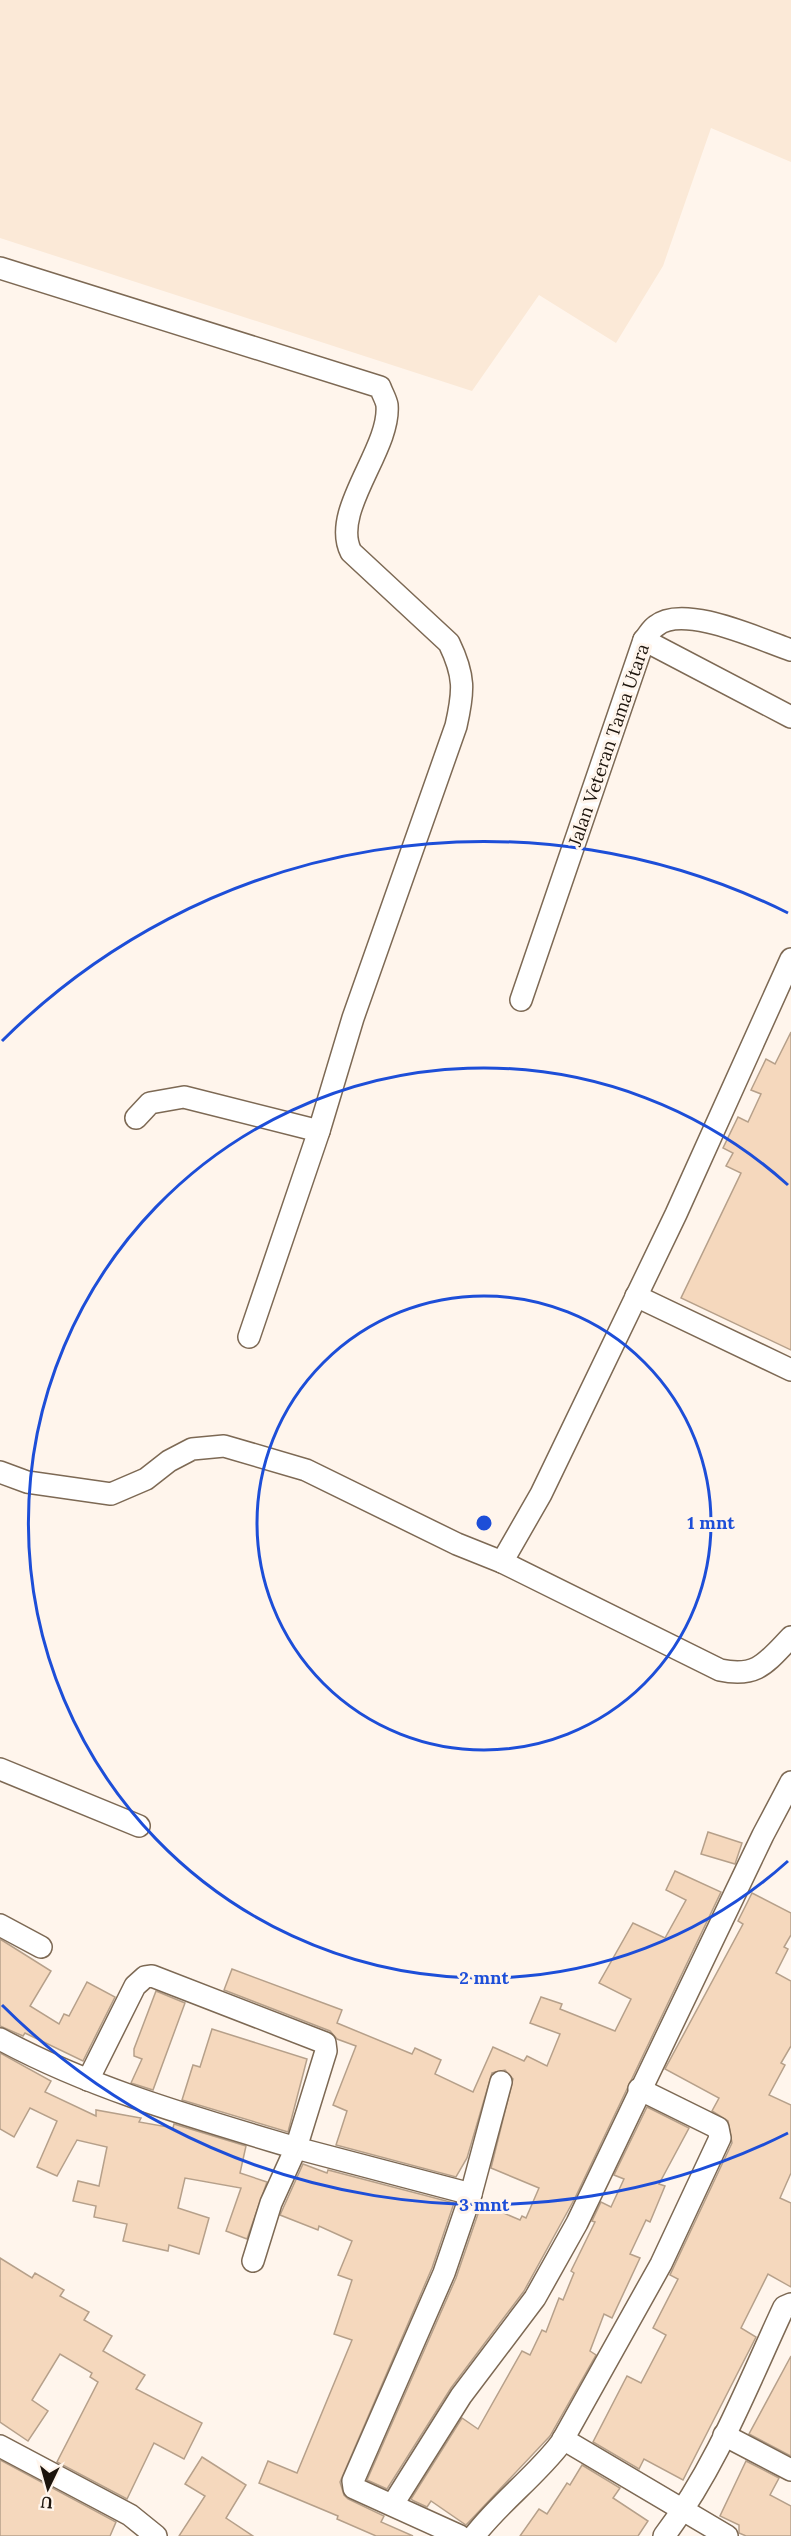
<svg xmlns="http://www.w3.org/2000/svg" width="791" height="2536" font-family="Lora,serif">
<rect width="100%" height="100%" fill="#fff5ec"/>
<polygon fill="#fbe9d7" points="0,0 791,0 791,162 711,128 663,266 616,343 539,295 472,391 0,238"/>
<g fill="#f5d8bd" stroke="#b6a08a" stroke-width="1.5">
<polygon points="791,1032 791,1350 681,1298 741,1173 726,1166 733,1153 723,1148 738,1117 748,1122 761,1094 751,1090 766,1059 775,1064"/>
<polygon points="708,1832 742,1843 735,1864 701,1854"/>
<polygon points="675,1871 721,1892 575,2198 524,2291 451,2388 387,2489 367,2480 456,2278 480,2208 485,2210 487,2206 520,2220 522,2216 526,2218 539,2188 491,2168 513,2079 505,2070 492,2073 467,2158 456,2177 336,2145 347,2111 333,2105 356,2046 337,2039 330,2031 224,1990 232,1969 342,2010 337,2023 412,2054 415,2048 441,2060 435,2074 473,2092 493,2047 524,2061 527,2056 547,2066 560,2034 530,2023 541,1997 562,2004 560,2009 615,2031 631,1999 599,1983 633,1923 665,1938 686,1900 666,1890"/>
<polygon points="752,1893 791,1913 791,1935 784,1947 788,1949 776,1973 791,1981 791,2046 781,2063 785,2065 769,2095 791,2105 791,2173 780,2198 791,2203 791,2287 768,2274 741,2328 756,2337 683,2480 644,2459 639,2469 593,2442 627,2376 641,2383 666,2335 653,2328 678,2279 670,2275 732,2143 728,2121 712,2111 719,2098 665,2069 743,1924 738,1921"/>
<polygon points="0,1939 51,1971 30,2006 59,2024 64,2014 69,2016 87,1982 115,1997 83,2061 25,2033 23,2036 0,2026"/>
<polygon points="156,1991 185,2003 153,2090 131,2083 142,2059 134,2056 134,2049"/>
<polygon points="212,2029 307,2059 288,2132 182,2100 193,2065 200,2067"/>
<polygon points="0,2053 51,2081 45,2092 96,2116 96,2110 141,2118 139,2122 173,2128 174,2124 246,2146 240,2173 267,2182 247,2239 226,2231 241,2188 185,2178 178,2208 209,2218 199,2254 169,2245 168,2251 123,2241 127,2224 94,2217 96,2206 73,2201 78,2181 99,2186 107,2147 77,2140 57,2176 37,2167 57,2121 30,2108 14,2137 0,2129"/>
<polygon points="647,2107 689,2128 659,2184 665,2186 650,2222 646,2220 630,2254 640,2258 612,2318 604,2314 590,2351 596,2355 550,2436 466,2525 431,2501 427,2507 414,2501 411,2499 462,2418 478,2429 522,2351 530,2355 542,2330 546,2332 559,2298 563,2300 574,2273 571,2271 595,2222 592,2221 601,2202 611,2207 624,2179 614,2175"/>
<polygon points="303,2164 327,2173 328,2170 454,2203 432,2268 340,2482 344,2495 348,2499 384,2516 381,2522 413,2536 376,2536 337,2519 338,2516 259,2483 268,2461 297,2473 352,2340 334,2334 352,2280 338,2275 352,2241 319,2226 318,2230 280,2215"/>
<polygon points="0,2258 32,2278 35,2273 64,2290 60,2296 89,2312 84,2320 112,2336 103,2351 145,2375 136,2389 202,2423 184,2459 154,2443 127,2499 57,2462 98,2382 90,2377 92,2373 60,2354 32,2400 48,2411 28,2441 0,2422"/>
<polygon points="791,2356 791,2456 749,2434"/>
<polygon points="202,2457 246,2485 226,2518 253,2536 179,2536 205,2496 185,2484"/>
<polygon points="0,2460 116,2522 110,2536 0,2536"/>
<polygon points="746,2461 779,2478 770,2495 791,2506 791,2536 746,2536 739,2533 739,2525 720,2516"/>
<polygon points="582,2465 620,2488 613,2498 648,2521 638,2536 520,2536 539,2509 547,2514 567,2483 570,2485"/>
</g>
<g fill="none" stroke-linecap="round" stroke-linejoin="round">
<g stroke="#7d6954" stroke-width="24">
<g id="minor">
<path d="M 0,268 L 380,387 C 382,393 386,399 387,405 C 391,449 330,511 351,552 L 449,643 C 465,676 464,691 456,726 L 353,1018 L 319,1131 L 249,1337"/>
<polyline points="644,640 791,717"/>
<path d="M 521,1000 L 644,640 C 648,636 651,629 656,626 C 683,603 761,640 791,650"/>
<polyline points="136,1118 150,1103 184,1097 319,1131"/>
<polyline points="636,1296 791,1370"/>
<polyline points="0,1472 27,1482 111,1494 146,1479 169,1461 192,1449 224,1446 306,1470 457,1544 502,1562 541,1494 676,1214 791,959"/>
<path d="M 502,1562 L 720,1670 C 757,1678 766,1663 791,1637"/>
<polyline points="0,1769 139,1826"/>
<polyline points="0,1925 41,1947"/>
<path d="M 0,2039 C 92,2089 196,2118 296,2148 L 271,2203 L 253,2261"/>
<polyline points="88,2080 135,1986 145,1977 152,1976 325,2043 326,2051 296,2148 471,2194"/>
<polyline points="724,2435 791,2470"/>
<polyline points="563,2439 727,2536"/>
<polyline points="0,2446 130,2515 156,2536"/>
<polyline points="393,2504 461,2396 535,2298 577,2223 763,1835 791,1782"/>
<polyline points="460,2536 354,2488 353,2481 444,2273 471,2194 501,2082"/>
<path d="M 474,2536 C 500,2502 535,2477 561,2443 L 661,2264 L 720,2138 L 718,2128 L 639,2089"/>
<path d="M 664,2536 C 716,2468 748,2384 784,2307 L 791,2304"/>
</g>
</g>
<use href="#minor" stroke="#fff" stroke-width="21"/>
</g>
<g fill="none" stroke="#1d4ed8" stroke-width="3">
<circle cx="484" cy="1523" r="227"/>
<path d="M788 1861A455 455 0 1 1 788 1185"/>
<path d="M788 2133A682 682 0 0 1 2 2005M2 1041A682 682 0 0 1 788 913"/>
</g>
<g text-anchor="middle" stroke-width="6" stroke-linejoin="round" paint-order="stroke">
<g font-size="18" fill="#1d150d" stroke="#fff5ec">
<text transform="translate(609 745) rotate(-71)" y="6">Jalan Veteran Tama Utara</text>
</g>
</g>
<circle cx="484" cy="1523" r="9" fill="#1d4ed8" stroke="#fff5ec" stroke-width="3"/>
<g font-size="18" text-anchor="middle" font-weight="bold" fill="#1d4ed8" stroke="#fff5ec" stroke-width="6" stroke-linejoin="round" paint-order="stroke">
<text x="711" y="1529">1 mnt</text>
<text x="484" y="1984">2 mnt</text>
<text x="484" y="2211">3 mnt</text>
</g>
<g transform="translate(48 2488) rotate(185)" stroke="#fff5ec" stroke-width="4.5" paint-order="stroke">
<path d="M0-4.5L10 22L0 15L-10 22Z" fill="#1d150d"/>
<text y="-9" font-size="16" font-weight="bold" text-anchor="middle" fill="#1d150d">U</text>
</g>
</svg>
